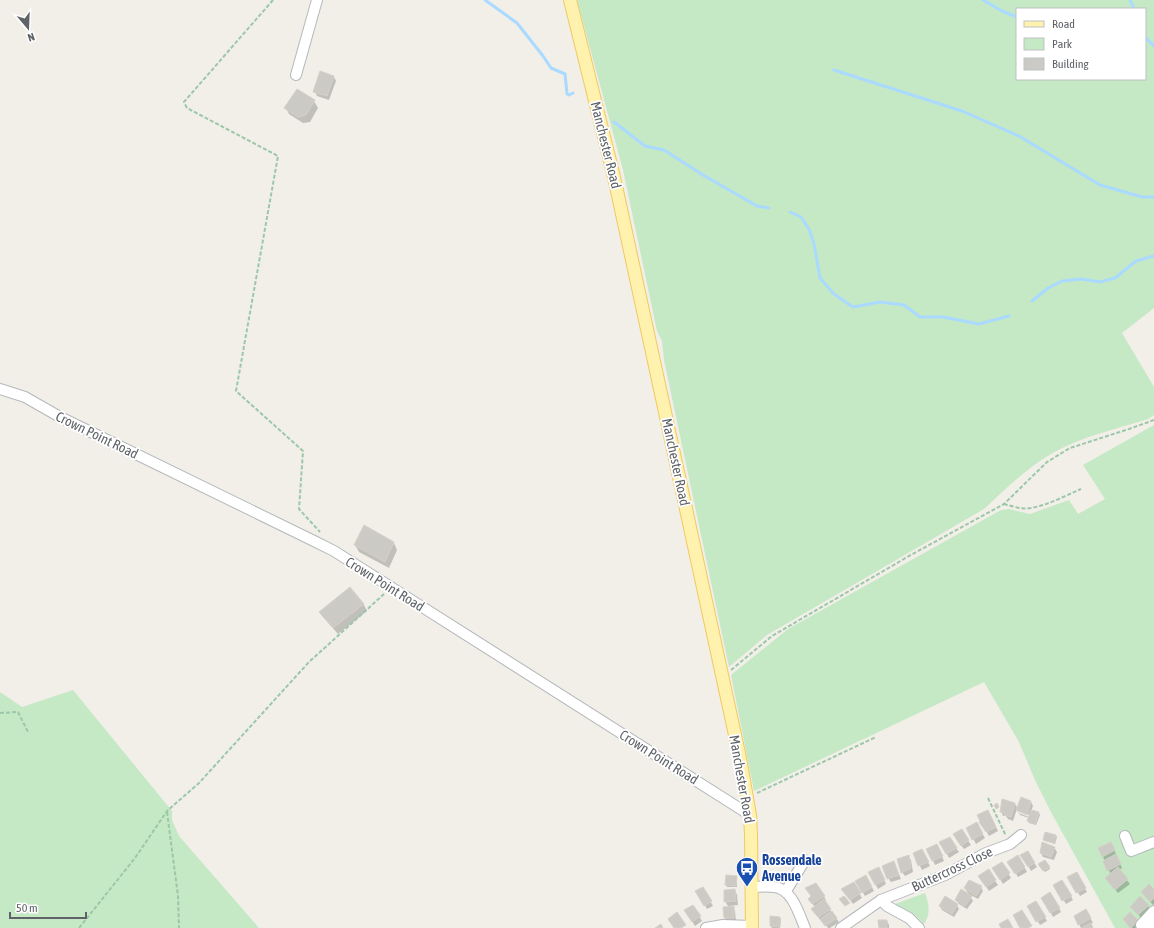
<svg xmlns="http://www.w3.org/2000/svg" width="1154" height="928" font-family="'Asap Condensed',sans-serif">
<rect width="100%" height="100%" fill="#f1efe8"/>
<g fill="#c5e8c5" fill-rule="evenodd">
<path d="M 577,0 L 1154,0 L 1154,308 L 1122,333 L 1154,387 L 1154,415 L 1148,419 C 1116,429 1080,437 1051,454 C 1026,469 1005,489 984,509 L 767,635 L 729,667 L 664,360 L 662,341 L 657,331 L 623,170 ZM 1017,9 L 1145,9 L 1145,79 L 1017,79 Z"/>
<polygon points="1154,425 1154,918 1145,928 1115,928 1051,812 1035,780 1019,742 984,682 754,791 731,675 788,629 1001,510 1009,509 1030,514 1069,500 1078,514 1105,499 1083,465"/>
<polygon points="73,690 172,811 172,820 179,836 259,928 0,928 0,692 22,707"/>
<path d="M 925,893 C 929,904 931,914 924,924 L 914,914 L 895,904 Z"/>
</g>
<g fill="#0003" fill-rule="evenodd">
<polygon points="334,77 336,81 329,100 317,96 315,92"/>
<polygon points="314,101 318,108 310,122 303,123 289,114 286,108"/>
<polygon points="365,527 394,543 397,550 389,568 359,552 355,545"/>
<polygon points="349,588 364,605 367,611 338,634 324,618 320,612"/>
<path d="M 1031,802 L 1033,806 L 1031,811 L 1039,813 L 1040,815 L 1036,825 L 1029,823 L 1028,821 L 1029,818 L 1020,815 L 1017,809 L 1013,821 L 1008,819 L 1006,816 L 1003,816 L 1001,811 L 1015,804 L 1018,809 ZM 1019,811 L 1032,816 L 1031,818 L 1019,813 Z"/>
<polygon points="990,815 998,831 989,836 981,822"/>
<polygon points="976,823 985,838 976,844 967,828"/>
<polygon points="961,830 971,845 964,849 956,839"/>
<polygon points="1056,836 1057,837 1055,844 1045,841 1044,839"/>
<polygon points="941,842 956,848 959,852 949,858"/>
<polygon points="1054,847 1057,852 1054,860 1043,857 1041,853"/>
<polygon points="1113,847 1122,868 1119,870 1130,884 1118,893 1109,882 1111,875 1103,857"/>
<polygon points="928,849 939,849 944,861 935,865"/>
<polygon points="921,850 930,866 922,870 914,854"/>
<polygon points="1027,852 1037,867 1031,871 1022,855"/>
<polygon points="908,856 911,860 913,872 905,876 902,872"/>
<polygon points="1018,856 1027,872 1018,877 1009,862"/>
<polygon points="1044,861 1050,869 1045,872 1039,864"/>
<polygon points="894,863 901,879 891,882 888,878"/>
<polygon points="1002,863 1011,878 1003,884 994,869"/>
<polygon points="988,871 998,885 989,891 982,880"/>
<polygon points="870,873 881,873 886,884 878,889"/>
<polygon points="1076,873 1087,892 1080,896 1069,877"/>
<polygon points="736,877 737,878 737,887 727,887 726,885"/>
<polygon points="868,880 874,891 865,896 856,881"/>
<polygon points="1062,881 1073,900 1066,904 1055,886"/>
<polygon points="853,883 862,898 853,904 845,893"/>
<polygon points="816,884 826,900 824,902 839,922 830,928 828,928 822,920 821,921 815,913 815,907 812,903 812,897"/>
<polygon points="981,887 983,891 978,899 969,894 973,901 967,909 959,904 956,900 969,895 965,888"/>
<polygon points="703,888 713,906 707,909 697,891"/>
<polygon points="735,890 737,895 738,905 728,906 725,901"/>
<polygon points="1154,891 1154,904 1153,905 1145,896"/>
<polygon points="1050,893 1061,912 1053,917 1043,898"/>
<polygon points="1140,898 1148,906 1151,910 1141,918 1132,907"/>
<polygon points="1036,902 1047,921 1040,925 1029,906"/>
<polygon points="957,905 959,909 954,917 942,910 940,906"/>
<polygon points="693,906 702,921 695,926 686,911"/>
<polygon points="733,907 735,911 736,922 727,922 725,918"/>
<polygon points="1086,910 1093,923 1090,924 1092,928 1081,928 1075,916"/>
<polygon points="771,917 780,918 781,919 780,928 772,928 771,926"/>
<polygon points="1124,919 1137,921 1140,925 1137,928 1130,928"/>
<polygon points="887,921 889,925 889,928 880,928"/>
</g>
<g fill="none" stroke-linecap="round" stroke-linejoin="round">
<g stroke="#aadaff" stroke-width="3">
<polyline points="485,0 517,23 543,56 551,68 565,74 567,94 569,95 573,93"/>
<polyline points="983,0 1002,11 1017,17"/>
<polyline points="1130,0 1134,9"/>
<polyline points="1145,37 1154,46"/>
<polyline points="834,70 962,111 1019,136 1100,185 1142,197 1154,197"/>
<polyline points="614,122 645,146 664,150 703,175 757,206 769,208"/>
<polyline points="790,212 801,217 809,229 814,244 820,278 834,294 853,307 880,302 904,305 920,317 943,317 979,324 1009,316"/>
<polyline points="1032,301 1048,288 1062,281 1082,279 1100,282 1115,278 1136,261 1154,256"/>
</g>
</g>
<g fill="#cccac5" stroke="#d6d1c6">
<polygon points="320,71 334,76 327,96 313,92"/>
<polygon points="297,89 315,100 306,115 298,117 284,108"/>
<polygon points="364,525 394,542 385,562 354,545"/>
<polygon points="350,587 364,604 333,628 319,612"/>
<polygon points="1021,797 1031,801 1027,815 1016,810"/>
<polygon points="1002,799 1015,803 1011,817 1004,815 1005,813 1000,812"/>
<polygon points="997,803 999,807 996,809 994,805"/>
<polygon points="988,810 996,827 986,832 979,822 980,821 977,815"/>
<polygon points="1031,810 1039,812 1035,824 1027,821"/>
<polygon points="977,822 983,834 972,840 966,828"/>
<polygon points="962,829 969,840 961,846 953,834"/>
<polygon points="1045,832 1056,835 1054,843 1043,840"/>
<polygon points="950,837 957,848 946,854 939,842"/>
<polygon points="1042,842 1055,847 1051,857 1040,853"/>
<polygon points="1111,842 1115,850 1102,857 1098,848"/>
<polygon points="937,844 943,856 932,861 926,849"/>
<polygon points="922,849 929,862 918,866 913,853"/>
<polygon points="1028,851 1035,863 1028,867 1020,855"/>
<polygon points="1116,854 1121,864 1107,871 1103,861"/>
<polygon points="909,855 911,868 901,873 897,859"/>
<polygon points="1018,855 1025,867 1015,874 1007,862"/>
<polygon points="1045,860 1050,867 1043,871 1038,864"/>
<polygon points="894,861 899,875 887,879 882,866"/>
<polygon points="1002,862 1010,873 1000,880 992,868"/>
<polygon points="879,867 885,880 875,885 868,872"/>
<polygon points="1118,867 1128,879 1115,890 1105,878"/>
<polygon points="989,869 996,880 986,887 978,876"/>
<polygon points="1077,872 1086,888 1076,893 1067,877"/>
<polygon points="726,875 737,876 736,886 725,885"/>
<polygon points="866,875 872,887 862,893 855,881"/>
<polygon points="969,880 982,886 976,896 964,888"/>
<polygon points="1062,880 1072,896 1062,901 1053,885"/>
<polygon points="854,882 861,893 850,900 841,889"/>
<polygon points="816,883 825,896 812,904 808,899 811,896 805,888"/>
<polygon points="1149,884 1154,889 1154,898 1150,902 1141,892"/>
<polygon points="703,887 712,901 704,906 695,891"/>
<polygon points="735,889 736,901 724,902 724,890"/>
<polygon points="961,889 972,896 965,906 955,900"/>
<polygon points="1050,892 1060,908 1050,913 1041,898"/>
<polygon points="844,896 850,903 845,906 839,899"/>
<polygon points="945,896 958,904 952,914 939,906"/>
<polygon points="1140,896 1149,905 1138,915 1130,907"/>
<polygon points="824,899 831,909 818,917 811,909"/>
<polygon points="1036,901 1046,917 1036,922 1027,906"/>
<polygon points="693,905 701,916 692,922 684,910"/>
<polygon points="734,906 734,918 724,918 723,907"/>
<polygon points="1086,909 1091,918 1078,925 1074,916"/>
<polygon points="1022,910 1032,926 1028,928 1020,928 1013,915"/>
<polygon points="832,911 837,918 825,926 820,919"/>
<polygon points="677,912 686,925 681,928 674,928 668,919"/>
<polygon points="1130,912 1138,920 1131,928 1130,928 1123,919"/>
<polygon points="770,916 780,917 780,927 770,926"/>
<polygon points="1008,919 1013,928 1001,928 999,924"/>
<polygon points="878,920 887,920 887,928 879,928"/>
<polygon points="1091,923 1093,928 1082,928"/>
<polygon points="661,924 663,928 655,928"/>
</g>
<g fill="none" stroke-linecap="round" stroke-linejoin="round">
<g stroke="#b5b8bc" stroke-width="12">
<g id="minor">
<polyline points="296,75 317,0"/>
<polyline points="0,389 25,397 60,417 314,541 334,551 750,815"/>
<polyline points="1125,836 1131,851 1154,842"/>
<path d="M 751,887 C 759,887 767,886 774,887 C 792,888 799,914 805,928"/>
<polyline points="786,891 805,860"/>
<polyline points="881,900 887,906 909,918 919,928"/>
<polyline points="1141,925 1154,911"/>
<polyline points="706,928 723,925 752,926"/>
<polyline points="841,928 881,900 945,875 986,853 1010,844 1021,835"/>
<polyline points="1149,928 1154,923"/>
</g>
</g>
<g stroke="#f2c960" stroke-width="14">
<polyline id="major" points="570,0 614,177 740,758 750,815 751,835 752,928"/>
</g>
<g stroke="#9cc7a9" stroke-width="2" stroke-dasharray="4 2" stroke-linecap="butt">
<polyline points="273,0 184,102 187,108 278,156 236,391 303,451 299,509 320,532"/>
<path d="M 1004,504 C 1012,506 1022,510 1031,508 C 1048,505 1065,496 1081,489"/>
<polyline points="731,670 772,636 909,556 1004,504 1047,462 1070,448 1129,429 1154,420"/>
<polyline points="0,713 18,712 28,732"/>
<polyline points="757,793 876,737"/>
<polyline points="988,798 1006,836"/>
<polyline points="167,812 178,896 179,928"/>
<polyline points="79,928 135,858 167,811 199,783 309,662 384,594"/>
</g>
<use href="#minor" stroke="#fff" stroke-width="10"/>
<use href="#major" stroke="#fff2af" stroke-width="12"/>
</g>
<defs>
<g id="bus-pin" transform="scale(1.15)"><path d="M0 17L-7.5 6A9.5 9.5 0 1 1 7.5 6Z" fill="#1a4fb4" stroke="#fff"/><path d="M-5-6H5V4H4V6H2V4H-2V6H-4V4H-5ZM-3.5-4V0h7V-4ZM-3.5 1.2v1.5H-2V1.2ZM2 1.2v1.5H3.5V1.2Z" fill="#fff"/></g>
</defs>
<g fill-rule="evenodd">
<use href="#bus-pin" x="747" y="868"/>
</g>
<g text-anchor="middle" stroke-width="3.5" stroke-linejoin="round" paint-order="stroke">
<g font-size="14" fill="#5f6368" stroke="#fff">
<text transform="translate(606 145) rotate(76)" y="5">Manchester Road</text>
<text transform="translate(97 435) rotate(26)" y="5">Crown Point Road</text>
<text transform="translate(676 462) rotate(78)" y="5">Manchester Road</text>
<text transform="translate(385 584) rotate(32)" y="5">Crown Point Road</text>
<text transform="translate(659 757) rotate(32)" y="5">Crown Point Road</text>
<text transform="translate(742 779) rotate(80)" y="5">Manchester Road</text>
<text transform="translate(952 869) rotate(-25)" y="5">Buttercross Close</text>
</g>
<g font-size="14" font-weight="bold" fill="#164399" stroke="#fff" text-anchor="start">
<text x="762" y="865">Rossendale<tspan x="762" dy="16">Avenue</tspan></text>
</g>
</g>
<rect x="1016" y="8" width="130" height="72" fill="#ffffff" stroke="#bfc1c3"/>
<rect x="1024" y="21" width="20" height="6" fill="#fff2af" stroke="#bfc1c3"/>
<text x="1052" y="28" font-size="12" fill="#5f6368">Road</text>
<rect x="1024" y="38" width="20" height="12" fill="#c5e8c5" stroke="#bfc1c3"/>
<text x="1052" y="48" font-size="12" fill="#5f6368">Park</text>
<rect x="1024" y="58" width="20" height="12" fill="#cccac5" stroke="#bfc1c3"/>
<text x="1052" y="68" font-size="12" fill="#5f6368">Building</text>
<g transform="translate(28 28) rotate(161)" stroke="#ffffff" stroke-width="3" paint-order="stroke">
<path d="M0-3L7 15L0 10L-7 15Z" fill="#5f6368"/>
<text y="-6" font-size="11" font-weight="bold" text-anchor="middle" fill="#5f6368">N</text>
</g>
<path d="M10 912v6h76v-6" fill="none" stroke="#5f6368" stroke-width="2"/>
<text x="16" y="912" font-size="12" fill="#5f6368" stroke="#ffffff" stroke-width="3" paint-order="stroke">50 m</text>
</svg>
